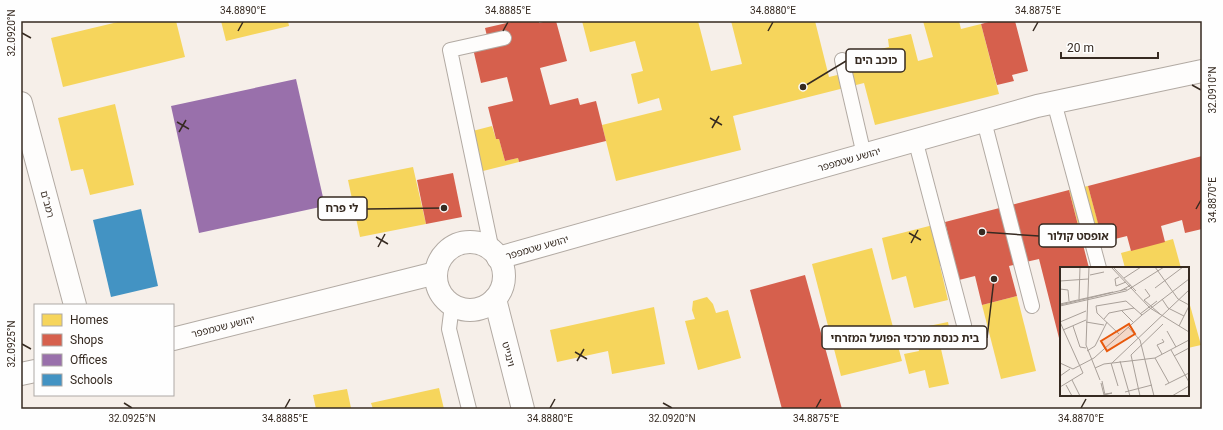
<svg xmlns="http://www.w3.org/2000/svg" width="1223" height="430" font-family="Roboto,'Noto Sans Hebrew',sans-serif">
<rect width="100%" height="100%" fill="#f6efe9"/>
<g fill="#f6d55c">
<polygon points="122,21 176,21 185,57 63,87 51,38"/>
<polygon points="221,21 288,21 289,26 226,41"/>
<polygon points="582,21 698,21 711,71 742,64 731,21 815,21 829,77 876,66 872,51 889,47 888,39 911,34 918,61 933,57 923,21 959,21 961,29 981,24 999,94 875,125 864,83 733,116 741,150 616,181 602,125 662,110 659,98 638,104 631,74 643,71 635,41 590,52"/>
<polygon points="115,104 134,185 90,195 83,169 71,171 58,118"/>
<polygon points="492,126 496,139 499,139 505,161 518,158 519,162 471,174 461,134"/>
<polygon points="413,167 426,224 360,237 348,180"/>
<polygon points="1088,186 1099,226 1080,232 1069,190"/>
<polygon points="945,222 955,262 940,266 948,300 914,308 906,276 892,280 882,238"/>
<polygon points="1173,239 1181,268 1125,268 1121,253"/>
<polygon points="872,248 902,361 841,376 812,264"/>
<polygon points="1017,296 1036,371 1001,379 982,305"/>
<polygon points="707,297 713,304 716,313 728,310 741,358 698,370 685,321 695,319 692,310 693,301"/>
<polygon points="1188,298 1201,345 1188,348"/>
<polygon points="654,307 665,364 612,374 608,351 557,362 550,330"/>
<polygon points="948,322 953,347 941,349 949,384 929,388 925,370 909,374 904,354 919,351 914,329"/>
<polygon points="439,388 444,409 373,409 371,403"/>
<polygon points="347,389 351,408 316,409 313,395"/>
</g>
<g fill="#d6604d">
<polygon points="515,21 539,21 539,23 547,21 556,21 567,61 540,68 550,105 578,98 580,105 596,101 606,141 519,162 518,158 505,161 499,139 496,139 488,107 513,101 507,77 481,83 471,40 487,36 485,28"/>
<polygon points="992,21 1015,21 1028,71 1012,75 1014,81 997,85 981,24"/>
<polygon points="1202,156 1202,229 1185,233 1182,220 1161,226 1165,242 1131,251 1127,236 1103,242 1088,186"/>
<polygon points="453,173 462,217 426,224 417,180"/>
<polygon points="1069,190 1089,268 1061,268 1060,342 1039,259 1009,266 1017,296 982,305 975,276 959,280 945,222"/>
<polygon points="805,275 842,409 782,409 750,290"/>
</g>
<polygon fill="#9970ab" points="296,79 325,206 199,233 171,106"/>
<polygon fill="#4393c3" points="141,209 158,286 111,297 93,220"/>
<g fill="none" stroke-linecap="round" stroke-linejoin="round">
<g stroke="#b2aaa3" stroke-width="16">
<g id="lane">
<polyline points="842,60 864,155"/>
<polyline points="1054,102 1099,268"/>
<polyline points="984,121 1032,306"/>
<polyline points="915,139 964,325"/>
<polyline points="492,251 450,50 504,38"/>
<polyline points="452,305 449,329 469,409"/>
</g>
</g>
<g stroke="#b2aaa3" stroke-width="24">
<g id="street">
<polyline points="21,103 75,305"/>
<polyline points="495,299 523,409"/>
</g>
</g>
<g stroke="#b2aaa3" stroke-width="24">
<g id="secondary">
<circle cx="470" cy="276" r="34"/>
<polyline points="498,258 1037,106 1202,71"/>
<polyline points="173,339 436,273"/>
<polyline points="21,374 35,371"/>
</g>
</g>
<use href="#lane" stroke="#fefdfc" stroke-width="14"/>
<use href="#street" stroke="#fefdfc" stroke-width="22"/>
<use href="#secondary" stroke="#fefdfc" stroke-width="22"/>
</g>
<path fill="none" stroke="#362a21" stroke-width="1.5" d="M 238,31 L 243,22M 503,31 L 508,22M 768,31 L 773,22M 1033,31 L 1038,22M 22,33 L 31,38M 1192,85 L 1201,90M 710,118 L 722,125M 177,122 L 189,129M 712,128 L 719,116M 179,132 L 186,120M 1196,209 L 1201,200M 909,233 L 921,240M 376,237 L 388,244M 911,243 L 918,230M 378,247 L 385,234M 22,344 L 31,349M 575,352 L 587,359M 577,361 L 584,349M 124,403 L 132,408M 663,403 L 672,408M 285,408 L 290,399M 550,408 L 555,399M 816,408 L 821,399M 1081,408 L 1086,399"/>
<g text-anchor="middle" stroke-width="4" stroke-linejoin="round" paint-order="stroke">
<g font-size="10" fill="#362a21" stroke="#fefefe">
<text transform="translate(849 159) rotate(-16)" y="4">יהושע שטמפפר</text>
<text transform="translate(48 204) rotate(75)" y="4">רמב"ם</text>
<text transform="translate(537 247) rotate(-16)" y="4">יהושע שטמפפר</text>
<text transform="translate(223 326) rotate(-14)" y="4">יהושע שטמפפר</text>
<text transform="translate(509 354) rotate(76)" y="4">וינגייט</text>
</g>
</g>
<g transform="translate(1060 267)">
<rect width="129" height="129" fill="#f6efe9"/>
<path fill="none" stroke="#a9a099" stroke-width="1" d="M 29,0 L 26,78 L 40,113M 51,0 L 90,41 L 129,65M 53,0 L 76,24M 95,0 L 118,32 L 129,38M 30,8 L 44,5M 59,10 L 55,12 L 56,19 L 66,15M 64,11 L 81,0M 0,14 L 28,12M 95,21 L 123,0M 0,22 L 8,23 L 9,34M 60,24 L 71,18M 19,32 L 20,0M 102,32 L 108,41 L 124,49M 84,33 L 100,47M 84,33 L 90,29 L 85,22M 0,37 L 53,25M 0,38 L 67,22M 0,39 L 66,24 L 104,0M 62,44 L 73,55M 80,47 L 97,34M 44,52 L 49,46 L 74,41M 0,55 L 23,106 L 0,120M 0,55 L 26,44M 26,55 L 44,58M 13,59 L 20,80 L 26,81M 119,59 L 129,39M 68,60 L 80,73 L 94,129M 3,63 L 26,53M 107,64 L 116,80M 59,67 L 37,46 L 36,39 L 66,34 L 82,48M 111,83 L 129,115M 27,84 L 35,79 L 47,55M 102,87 L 97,78 L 104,75 L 102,72M 114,89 L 129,81M 95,91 L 109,116M 60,94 L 70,129M 0,96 L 13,102 L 34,91 L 82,48 L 129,12M 51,96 L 58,119M 52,96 L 129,23M 35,101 L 44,97 L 95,91 L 129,73M 0,109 L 10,102M 12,113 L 20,129M 42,114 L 45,128M 41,116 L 44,128M 6,118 L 12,129M 105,118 L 129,106M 65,125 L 92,118M 44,128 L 52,126 L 45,127M 80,129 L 71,88 L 103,57M 112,129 L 129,119"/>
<path fill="#e8590c" fill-opacity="0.15" stroke="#e8590c" stroke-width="2" d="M 69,57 L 75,67 L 47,84 L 41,74 Z"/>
<rect width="129" height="129" fill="none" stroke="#362a21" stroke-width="2"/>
</g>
<path fill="none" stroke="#362a21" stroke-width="1.5" d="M803 87L846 61M444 208L367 209M982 232L1039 236M994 279L987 338"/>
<g fill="#362a21" stroke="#fefefe" stroke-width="1.5">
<circle cx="803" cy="87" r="4"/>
<circle cx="444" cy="208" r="4"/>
<circle cx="982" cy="232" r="4"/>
<circle cx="994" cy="279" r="4"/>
</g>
<g fill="#fefefe" stroke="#362a21" stroke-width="1.5">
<rect x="846" y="49" width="59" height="23" rx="4"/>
<rect x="318" y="197" width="49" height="23" rx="4"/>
<rect x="1039" y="224" width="77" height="23" rx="4"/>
<rect x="822" y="326" width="165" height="23" rx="4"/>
</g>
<g font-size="11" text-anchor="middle" font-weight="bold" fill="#362a21">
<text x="876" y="64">כוכב הים</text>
<text x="342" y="212">לי פרח</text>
<text x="1078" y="240">אופסט קולור</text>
<text x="905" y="342">בית כנסת מרכזי הפועל המזרחי</text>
</g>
<rect width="1223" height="430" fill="none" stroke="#fefefe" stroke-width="44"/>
<rect x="34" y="304" width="140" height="92" fill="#fefefe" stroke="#aea9a6"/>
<rect x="42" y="314" width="20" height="12" fill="#f6d55c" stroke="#aea9a6"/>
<text x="70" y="324" font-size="12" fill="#362a21">Homes</text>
<rect x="42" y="334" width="20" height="12" fill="#d6604d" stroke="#aea9a6"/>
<text x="70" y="344" font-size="12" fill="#362a21">Shops</text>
<rect x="42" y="354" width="20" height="12" fill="#9970ab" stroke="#aea9a6"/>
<text x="70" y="364" font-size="12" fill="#362a21">Offices</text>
<rect x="42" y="374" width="20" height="12" fill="#4393c3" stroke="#aea9a6"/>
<text x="70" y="384" font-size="12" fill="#362a21">Schools</text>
<path d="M1061 52v6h97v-6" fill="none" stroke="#362a21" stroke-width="2"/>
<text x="1067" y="52" font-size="12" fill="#362a21" stroke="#fefefe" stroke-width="3" paint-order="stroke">20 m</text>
<rect x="22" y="22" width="1179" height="386" fill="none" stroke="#362a21" stroke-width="1.5"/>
<g font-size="10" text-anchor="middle" fill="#362a21">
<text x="243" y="14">34.8890°E</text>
<text x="508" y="14">34.8885°E</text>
<text x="773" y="14">34.8880°E</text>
<text x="1038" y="14">34.8875°E</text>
<text transform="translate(11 33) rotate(-90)" y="4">32.0920°N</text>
<text transform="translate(1212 90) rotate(-90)" y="4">32.0910°N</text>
<text transform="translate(1212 200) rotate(-90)" y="4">34.8870°E</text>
<text transform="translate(11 344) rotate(-90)" y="4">32.0925°N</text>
<text x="132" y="422">32.0925°N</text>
<text x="285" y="422">34.8885°E</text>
<text x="550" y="422">34.8880°E</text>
<text x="672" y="422">32.0920°N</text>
<text x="816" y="422">34.8875°E</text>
<text x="1081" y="422">34.8870°E</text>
</g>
</svg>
